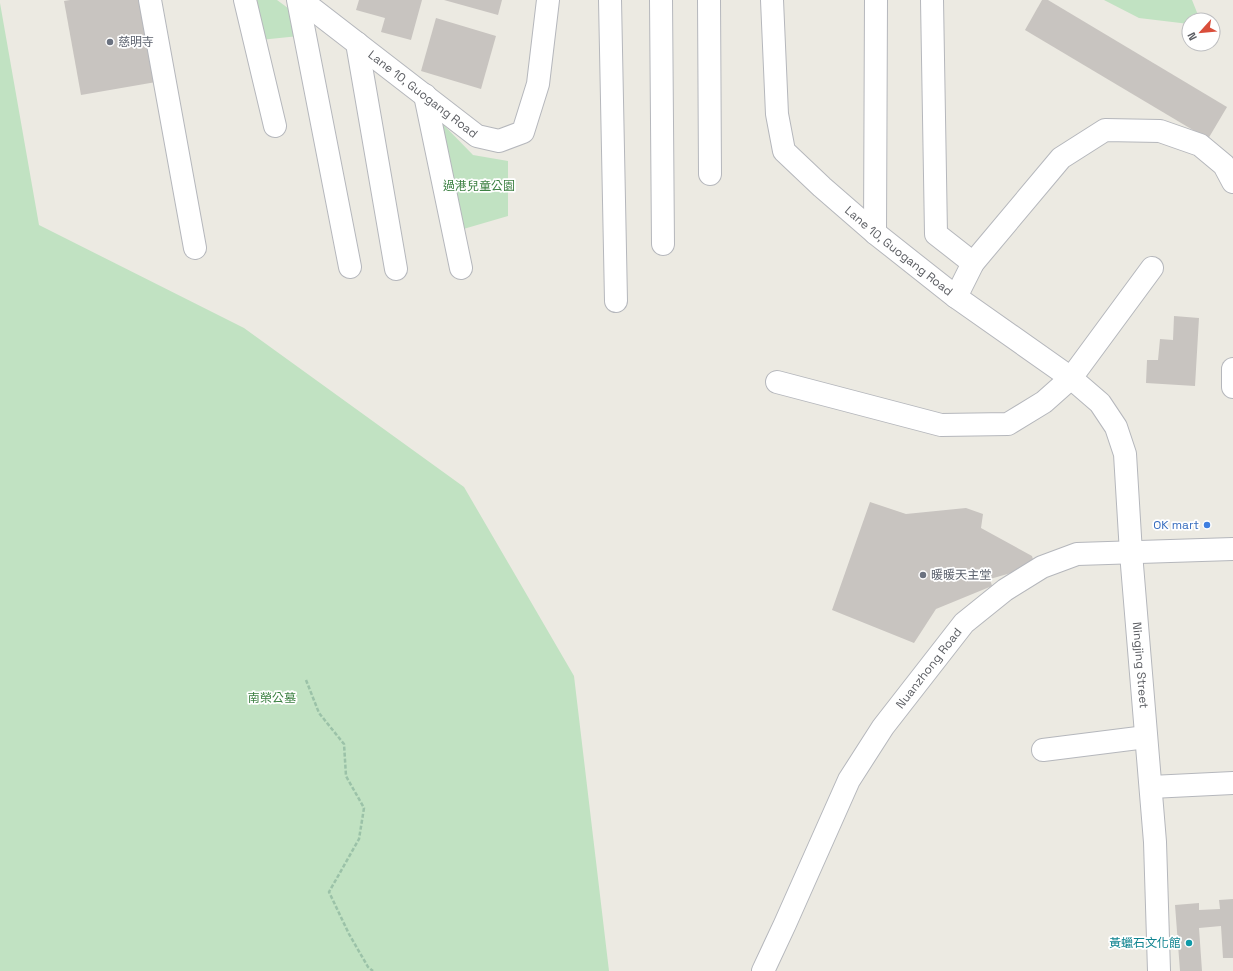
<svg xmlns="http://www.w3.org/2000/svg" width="1233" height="971" font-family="'Space Grotesk','Noto Sans TC',sans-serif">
<rect width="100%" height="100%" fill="#eceae2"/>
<g fill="#c1e2c2">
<polygon points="251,0 277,0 296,14 299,36 260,40"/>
<polygon points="1104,0 1192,0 1200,20 1189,20 1189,24 1139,18"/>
<polygon points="0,3 39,225 244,328 464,487 574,676 609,971 0,971"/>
<polygon points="431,112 473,155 508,161 508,216 460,230"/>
</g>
<g fill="#c8c4c0">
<polygon points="70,0 142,0 156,82 81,95 64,1"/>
<polygon points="359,0 422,0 411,40 381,32 385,18 356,10"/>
<polygon points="444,0 502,0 498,15"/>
<polygon points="1042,0 1048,0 1227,107 1208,139 1025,30"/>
<polygon points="436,18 496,36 481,89 421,71"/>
<polygon points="1174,316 1199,318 1195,386 1146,383 1147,360 1158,360 1160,339 1173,340"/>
<polygon points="870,502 906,514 966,508 983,514 981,528 1032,556 1035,566 990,579 992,586 936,609 914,643 832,610"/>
<polygon points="1233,899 1233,958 1223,958 1221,926 1199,928 1202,971 1180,971 1175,905 1199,903 1199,910 1220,909 1219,900"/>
</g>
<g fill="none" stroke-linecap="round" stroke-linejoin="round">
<g stroke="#b5b7bc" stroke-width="24">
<g id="minor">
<polyline points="150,0 195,248"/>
<polyline points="245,0 275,126"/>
<polyline points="298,0 350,267"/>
<path id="s1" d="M 301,0 L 477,136 L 499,141 L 523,132 L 538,84 L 548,0"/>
<polyline points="610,0 616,301"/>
<polyline points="661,0 663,244"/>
<polyline points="709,0 710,174"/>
<path id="s2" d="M 772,0 L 777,114 L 784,151 L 822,187 L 875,233 L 956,297 L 973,263 L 1061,158 L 1105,130 L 1160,131 L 1200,145 L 1224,165 L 1233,182"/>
<polyline points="932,0 936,234 973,263"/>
<polyline points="357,43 396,269"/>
<polyline points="425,95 461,268"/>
<polyline points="875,233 876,0"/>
<path id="s3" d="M 956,297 L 1071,378 L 1100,403 L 1116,427 L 1125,454 L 1131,553 L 1155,842 L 1159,971"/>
<polyline points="1233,369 1233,387"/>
<polyline points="777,382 941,425 1008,424 1044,402 1071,378 1152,268"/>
<polyline points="1043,750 1146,737"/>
<polyline points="1151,787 1233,783"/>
<path id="s4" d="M 763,971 L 785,924 L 849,780 L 883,727 L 964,623 L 1005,590 L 1042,567 L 1077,554 L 1233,549"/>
</g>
</g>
<polyline stroke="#9bc2a8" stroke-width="2.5" stroke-dasharray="4 2" stroke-linecap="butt" points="306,680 319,713 344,744 346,776 364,808 359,839 329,892 349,934 368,967 373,971"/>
<use href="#minor" stroke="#fff" stroke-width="22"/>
</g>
<g fill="#6b7280" stroke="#fff" stroke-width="1.5">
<circle cx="110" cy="42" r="4"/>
<circle cx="923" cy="575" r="4"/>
</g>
<circle fill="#3f7fe0" stroke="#fff" stroke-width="1.5" cx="1207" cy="525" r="4"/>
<circle fill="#0f9aa8" stroke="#fff" stroke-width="1.5" cx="1189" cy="943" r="4"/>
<g text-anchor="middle" stroke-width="3.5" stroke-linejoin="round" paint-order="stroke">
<g font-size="12" fill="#5b616d" stroke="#fff" text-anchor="start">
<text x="118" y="46">慈明寺</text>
<text x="931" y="579">暖暖天主堂</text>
</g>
<g font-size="12" fill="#5b5d62" stroke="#fff">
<text dy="4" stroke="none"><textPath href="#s1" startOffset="154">Lane 10, Guogang Road</textPath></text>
<text dy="4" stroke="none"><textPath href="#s2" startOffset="304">Lane 10, Guogang Road</textPath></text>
<text dy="4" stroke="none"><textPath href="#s3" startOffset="448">Ningjing Street</textPath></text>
<text dy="4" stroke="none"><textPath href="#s4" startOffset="347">Nuanzhong Road</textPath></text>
</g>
<g font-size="12" fill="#3c8042" stroke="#fff">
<text x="479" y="190">過港兒童公園</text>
<text x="272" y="702">南榮公墓</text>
</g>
<g font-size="12" fill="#366cbe" stroke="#fff" text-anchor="end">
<text x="1199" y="529">OK mart</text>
</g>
<g font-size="12" fill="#0d838f" stroke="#fff" text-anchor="end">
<text x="1181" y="947">黃蠟石文化館</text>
</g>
</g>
<g transform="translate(1201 32) rotate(243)"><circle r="19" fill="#ffffff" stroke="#bdbec0"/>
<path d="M0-3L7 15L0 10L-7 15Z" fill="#d94e3b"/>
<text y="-6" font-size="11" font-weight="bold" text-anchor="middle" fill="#5b5d62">N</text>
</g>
</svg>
